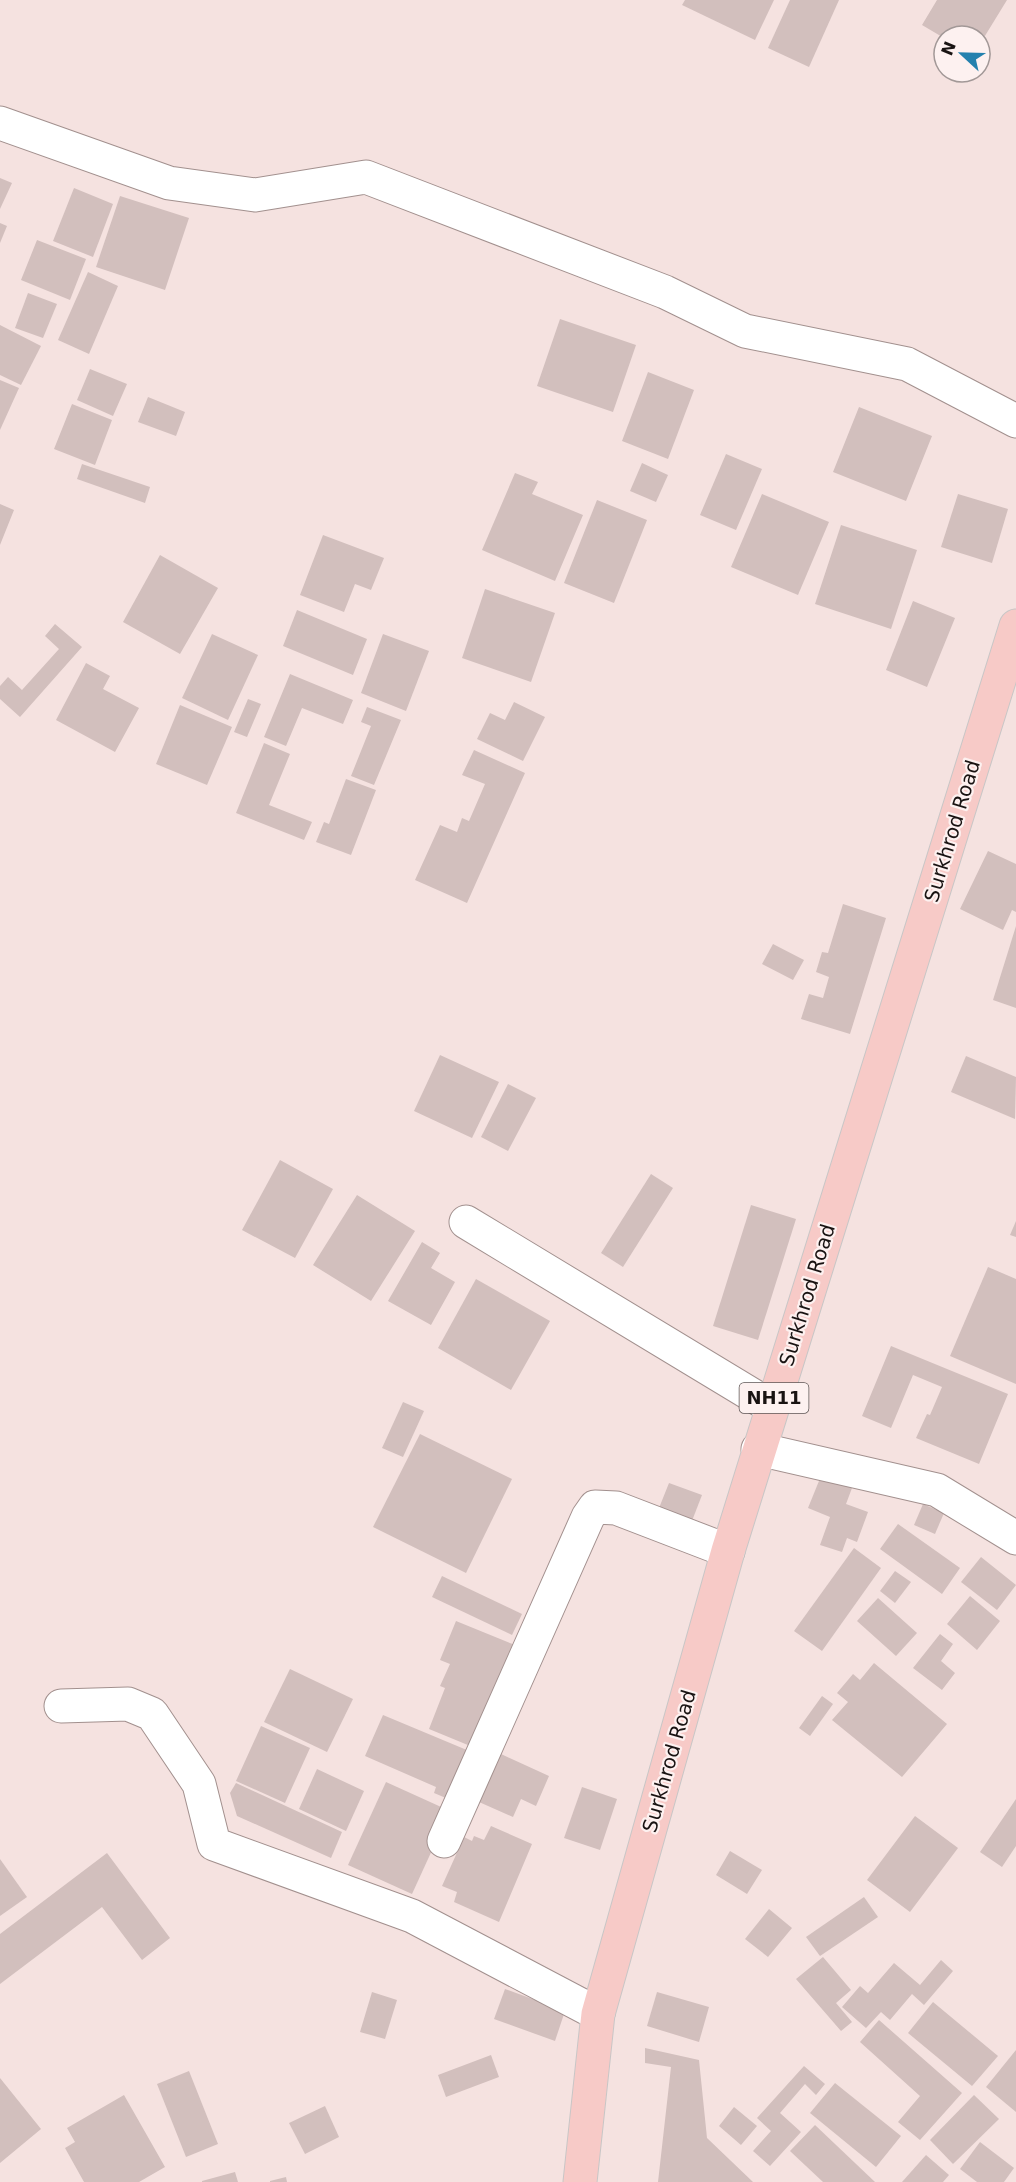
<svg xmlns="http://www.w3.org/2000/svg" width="1016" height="2182" font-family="'DejaVu Sans',sans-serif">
<rect width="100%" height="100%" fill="#f5e2e0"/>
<g fill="#d2bfbd">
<polygon points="685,0 774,0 755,40 682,5"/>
<polygon points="790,0 839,0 809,67 768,48"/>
<polygon points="937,0 1007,0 980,44 980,36 944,36 944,38 922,25"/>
<polygon points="0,178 12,183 0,209"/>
<polygon points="74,188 113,204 93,257 53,241"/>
<polygon points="120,196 189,218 165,290 96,267"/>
<polygon points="0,223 7,226 0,243"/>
<polygon points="37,240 86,259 70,300 21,280"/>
<polygon points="88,272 118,286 89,354 58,340"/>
<polygon points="28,293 57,304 43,338 15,328"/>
<polygon points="560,319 636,345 613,412 537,386"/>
<polygon points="0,325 41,346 21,385 0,375"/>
<polygon points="90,369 127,384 113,416 77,400"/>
<polygon points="648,372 694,390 668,459 622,441"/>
<polygon points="0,380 19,388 0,430"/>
<polygon points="148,397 185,412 176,436 138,422"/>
<polygon points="72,404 112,420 95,465 54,449"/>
<polygon points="859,407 932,436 906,501 833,472"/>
<polygon points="726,454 762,469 736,530 700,515"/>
<polygon points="642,463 668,475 656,502 630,491"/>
<polygon points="82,464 150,487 145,503 77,479"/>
<polygon points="515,473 538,482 532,494 583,515 555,581 482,550"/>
<polygon points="762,494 829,522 798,595 731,567"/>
<polygon points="958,494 1008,509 992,563 941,547"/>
<polygon points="597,500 647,520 614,603 564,583"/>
<polygon points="0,504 14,510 0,545"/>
<polygon points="841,525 917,550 891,629 815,604"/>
<polygon points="323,535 384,558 371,590 355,584 344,612 300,595"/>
<polygon points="160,555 218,588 180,654 123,622"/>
<polygon points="485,589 555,613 531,682 462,658"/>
<polygon points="913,601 955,618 927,687 886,670"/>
<polygon points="297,610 367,639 353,675 283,646"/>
<polygon points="55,624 82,647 20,717 0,699 0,686 8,677 22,690 59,649 45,636"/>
<polygon points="212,634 258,655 228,720 182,698"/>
<polygon points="383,634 429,651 406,711 361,693"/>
<polygon points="86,663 110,676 103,689 139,708 115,752 56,720"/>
<polygon points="290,674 353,700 343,724 302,708 286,746 264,737"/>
<polygon points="248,699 261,704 247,737 234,732"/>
<polygon points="514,702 545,717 523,761 477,739 490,713 505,720"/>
<polygon points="180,705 232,727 207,785 156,764"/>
<polygon points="367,707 401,720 374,785 351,776 371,726 361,722"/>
<polygon points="264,743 290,754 269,805 312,822 304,840 236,813"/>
<polygon points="474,750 525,773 467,903 415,880 440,825 457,832 462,818 469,821 485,784 462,775"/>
<polygon points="346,779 376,790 351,855 316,842 324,822 329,824"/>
<polygon points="988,851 1016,864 1016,912 1012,910 1003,930 960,909"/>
<polygon points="843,904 886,918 850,1034 801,1019 809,994 823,998 829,977 816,972 822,952 828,953"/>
<polygon points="1016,926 1016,1008 993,1000"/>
<polygon points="773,944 804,960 793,980 762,964"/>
<polygon points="440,1055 499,1082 472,1138 414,1111"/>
<polygon points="966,1056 1016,1077 1015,1119 951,1092"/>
<polygon points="508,1084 536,1098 508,1151 481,1137"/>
<polygon points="280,1160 333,1189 295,1258 242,1230"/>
<polygon points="651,1174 673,1188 623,1267 601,1253"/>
<polygon points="357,1195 415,1231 371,1301 313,1265"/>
<polygon points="751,1205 796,1219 758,1340 713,1326"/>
<polygon points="1016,1221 1016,1237 1010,1235"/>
<polygon points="422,1242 440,1253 431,1268 455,1282 431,1325 388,1301"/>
<polygon points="988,1267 1016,1279 1016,1384 950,1356"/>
<polygon points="476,1279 550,1321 511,1390 438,1348"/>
<polygon points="891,1346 1008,1394 979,1464 916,1438 927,1414 930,1415 942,1387 913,1375 891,1428 862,1416"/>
<polygon points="403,1402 424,1411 403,1457 382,1448"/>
<polygon points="420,1434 512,1479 466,1573 373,1527"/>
<polygon points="821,1476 852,1488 846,1504 868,1512 857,1542 847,1538 842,1552 820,1545 830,1517 808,1508"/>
<polygon points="669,1483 702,1495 690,1526 657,1513"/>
<polygon points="923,1504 944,1513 935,1534 914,1525"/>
<polygon points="898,1524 960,1568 942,1594 880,1549"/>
<polygon points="854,1548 881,1568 822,1651 794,1631"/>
<polygon points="981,1557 1016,1585 997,1610 961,1582"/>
<polygon points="895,1571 911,1582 895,1603 880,1591"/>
<polygon points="442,1576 522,1614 512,1635 432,1597"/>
<polygon points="970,1596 1000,1621 977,1650 947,1624"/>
<polygon points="878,1598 917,1633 896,1656 857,1621"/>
<polygon points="456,1621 520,1647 480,1750 429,1729 445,1688 440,1686 450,1664 440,1660"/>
<polygon points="940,1634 953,1644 941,1661 955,1673 942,1690 913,1668"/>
<polygon points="874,1663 947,1724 902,1777 832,1720 848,1702 837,1693 853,1674 860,1680"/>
<polygon points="290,1669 353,1699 327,1752 264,1722"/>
<polygon points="822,1696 833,1704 810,1736 799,1728"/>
<polygon points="383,1715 474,1753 453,1801 434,1793 436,1787 365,1756"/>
<polygon points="261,1726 310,1748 285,1803 236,1781"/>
<polygon points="501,1754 549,1776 536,1806 521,1799 513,1817 479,1802"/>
<polygon points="317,1769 364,1791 346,1831 299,1809"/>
<polygon points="386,1782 450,1811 412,1894 348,1865"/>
<polygon points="236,1783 342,1832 331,1858 237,1816 230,1793"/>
<polygon points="582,1787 617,1799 600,1850 564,1838"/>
<polygon points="1016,1799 1016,1846 1002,1867 980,1852"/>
<polygon points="915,1816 958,1848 910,1912 867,1880"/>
<polygon points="491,1826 532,1844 499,1922 454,1902 457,1892 442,1886 464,1837 472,1841 474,1836 484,1840"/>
<polygon points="730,1851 762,1870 747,1894 716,1875"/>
<polygon points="107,1853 170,1938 142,1960 102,1907 0,1984 0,1934"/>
<polygon points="0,1859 27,1897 0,1916"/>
<polygon points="864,1897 878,1917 820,1956 806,1937"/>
<polygon points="769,1909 792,1928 768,1957 745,1939"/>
<polygon points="823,1957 851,1990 836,2003 852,2022 841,2031 796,1979"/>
<polygon points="941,1960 953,1971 924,2005 912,1994 890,2020 881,2012 866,2028 842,2007 860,1986 868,1993 894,1963 920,1985"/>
<polygon points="505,1989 565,2011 555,2041 494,2019"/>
<polygon points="372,1992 397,2000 385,2039 360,2032"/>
<polygon points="657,1992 709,2007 699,2042 647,2026"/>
<polygon points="933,2002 998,2056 972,2086 908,2033"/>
<polygon points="879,2020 962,2093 920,2140 898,2122 920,2096 860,2042"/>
<polygon points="645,2048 699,2060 707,2138 753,2182 658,2182 671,2067 645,2063"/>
<polygon points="1016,2050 1016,2112 986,2087"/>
<polygon points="491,2055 499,2077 446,2097 438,2075"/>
<polygon points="804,2066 825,2084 816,2095 805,2084 780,2113 801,2132 770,2166 753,2151 771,2131 757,2118"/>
<polygon points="189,2071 218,2144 186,2157 157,2084"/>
<polygon points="0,2078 41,2129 0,2163"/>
<polygon points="835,2083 901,2136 876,2167 810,2113"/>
<polygon points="124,2095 165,2167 139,2182 84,2182 65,2148 75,2142 67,2128"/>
<polygon points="974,2095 999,2119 953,2164 930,2140"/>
<polygon points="325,2106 339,2137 305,2154 289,2123"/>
<polygon points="734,2107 757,2126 741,2145 719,2126"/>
<polygon points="815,2125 875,2182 823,2182 790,2151"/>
<polygon points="980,2142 1014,2168 1004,2182 977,2182 960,2169"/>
<polygon points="926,2155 949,2175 943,2182 902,2182"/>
<polygon points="235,2172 238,2182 202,2182 202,2181"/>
<polygon points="286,2177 287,2182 270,2182 270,2181"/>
</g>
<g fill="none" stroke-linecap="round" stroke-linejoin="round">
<g stroke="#a2908e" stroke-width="35">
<g id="minor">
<polyline points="0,123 169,183 255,195 366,177 665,292 745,331 907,364 1016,421"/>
<polyline points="466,1222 772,1407"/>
<polyline points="758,1449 937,1490 1016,1538"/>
<polyline points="61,1706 128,1704 152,1714 199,1784 214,1844 412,1916 598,2014"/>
<polyline points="444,1841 588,1517 595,1507 616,1508 728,1551"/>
</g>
</g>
<g stroke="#c8c6c6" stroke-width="35">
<polyline id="major" points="580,2182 598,2014 728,1551 1016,626"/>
</g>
<use href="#minor" stroke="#fff" stroke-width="33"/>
<use href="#major" stroke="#f7cac7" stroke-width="33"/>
</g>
<g text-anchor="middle" stroke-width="4.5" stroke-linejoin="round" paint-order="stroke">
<rect fill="#fdf1f0" stroke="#5d5655" stroke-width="1.5" x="739.5" y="1383" width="69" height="30" rx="4.5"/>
<g font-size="18" font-weight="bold" fill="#191312">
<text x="774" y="1404">NH11</text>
</g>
<g font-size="20" fill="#191312" stroke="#fdf1f0">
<text transform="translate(952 831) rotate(-73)" y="7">Surkhrod Road</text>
<text transform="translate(807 1295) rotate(-73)" y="7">Surkhrod Road</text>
<text transform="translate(669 1761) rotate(-74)" y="7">Surkhrod Road</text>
</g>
</g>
<g transform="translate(962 54) rotate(292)"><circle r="28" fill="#fdf1f0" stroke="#a29897" stroke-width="1.5"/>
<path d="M0-4.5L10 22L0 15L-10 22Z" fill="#2481ae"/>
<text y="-9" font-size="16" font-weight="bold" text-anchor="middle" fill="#191312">N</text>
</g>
</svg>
